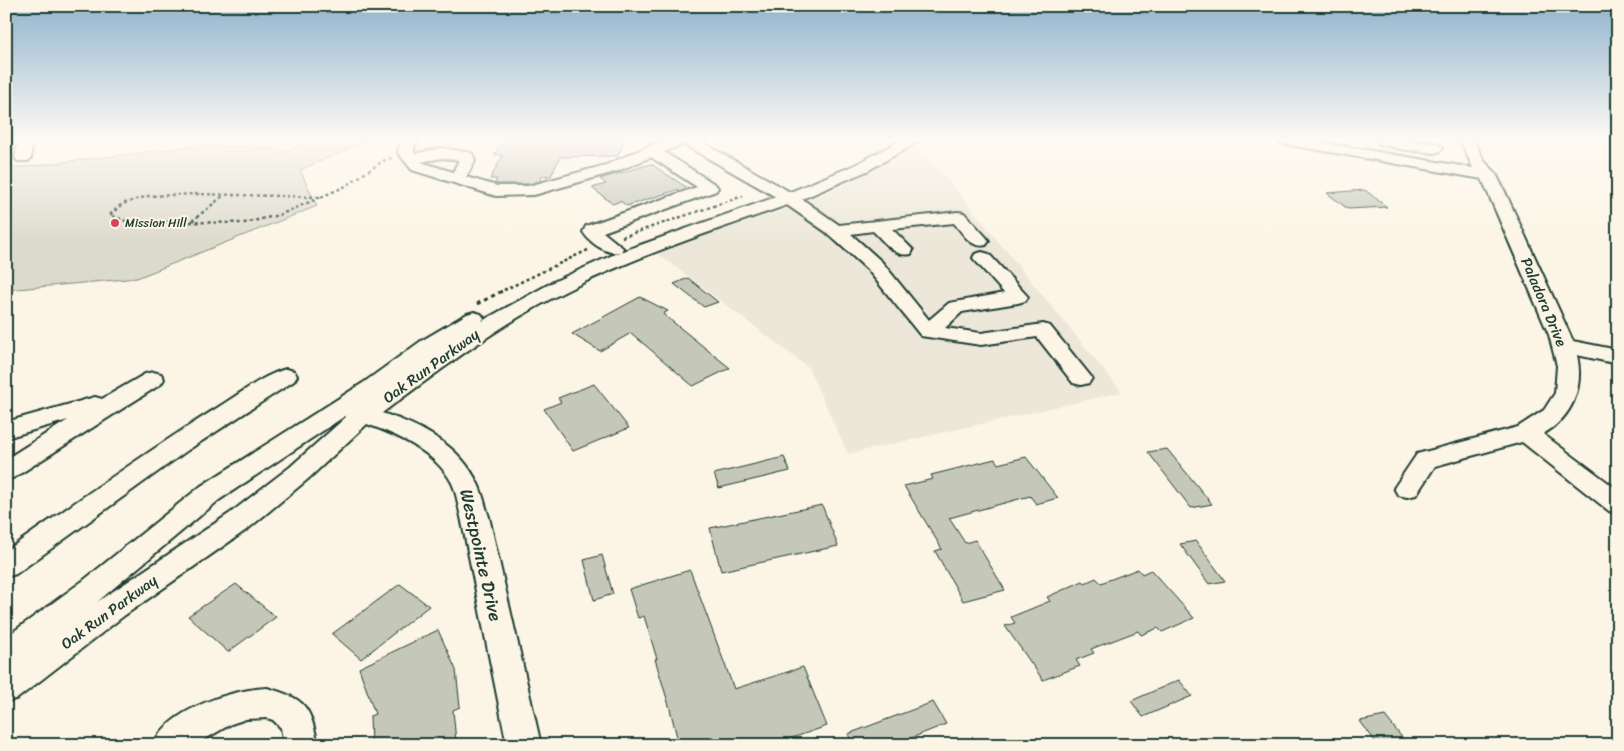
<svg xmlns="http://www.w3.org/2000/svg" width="1624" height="751" font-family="Sriracha,sans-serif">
<rect width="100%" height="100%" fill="#fcf5e5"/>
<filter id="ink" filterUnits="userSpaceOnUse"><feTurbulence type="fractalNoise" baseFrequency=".02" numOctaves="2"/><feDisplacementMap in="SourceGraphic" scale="10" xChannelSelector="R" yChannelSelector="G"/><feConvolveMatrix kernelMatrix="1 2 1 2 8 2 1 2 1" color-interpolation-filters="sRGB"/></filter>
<g filter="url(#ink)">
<polygon fill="#ece7d8" points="920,146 1122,392 848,454 808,367 657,253 781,210 846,184"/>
<polygon fill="#dcdacc" stroke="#7e8c80" points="313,140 369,140 300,170 317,206 137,278 6,290 6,169 195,146 263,147 283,152"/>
<g fill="#c5c7b9" stroke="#1f3d34">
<polygon points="503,140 624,140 618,156 560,157 551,176 542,176 540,181 529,184 497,184 495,183 497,179 490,179 503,155 494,155"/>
<polygon points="651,164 686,187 627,206 620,201 613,204 592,188 606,184 600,179"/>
<polygon points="1365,190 1387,207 1348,209 1327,193"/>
<polygon points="688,278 718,302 704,307 674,284"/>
<polygon points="640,297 668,311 663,314 730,368 693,386 631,333 600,351 572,334"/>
<polygon points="594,384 629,428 573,451 544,409 561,402 558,398"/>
<polygon points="1167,449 1212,504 1191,508 1148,452"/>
<polygon points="784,457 790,471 719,488 714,474"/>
<polygon points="1026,457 1058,498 1036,504 1030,496 949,518 965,543 975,540 1005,590 963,601 935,551 942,549 904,486 933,479 931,475 995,459 998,464"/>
<polygon points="822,505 838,546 721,571 710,528"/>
<polygon points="1196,541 1225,581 1209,584 1180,544"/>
<polygon points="602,555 613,594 594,600 584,560"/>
<polygon points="1138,569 1142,574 1151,570 1194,618 1162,632 1158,628 1141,635 1138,631 1091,649 1094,653 1076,660 1080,666 1043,680 1005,626 1015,623 1011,617 1050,601 1047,597 1083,581 1085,583 1096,578 1101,583"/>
<polygon points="690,570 734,689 803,667 827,726 772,745 679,745 670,709 655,659 657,659 644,616 638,618 629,589"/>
<polygon points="236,584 276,617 228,652 188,616"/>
<polygon points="400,584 429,606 361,659 332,634"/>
<polygon points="438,630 456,670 460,707 453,710 456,741 444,745 371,745 370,716 375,714 359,668"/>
<polygon points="1179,680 1192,696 1143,717 1131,701"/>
<polygon points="933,702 946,724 894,745 853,745 848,734"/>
<polygon points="1385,716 1408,745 1378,745 1360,721"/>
</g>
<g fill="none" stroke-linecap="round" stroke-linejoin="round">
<g stroke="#1f3d34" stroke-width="4">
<g id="minor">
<polygon points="18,140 32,140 31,158 28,161 18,161 15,158"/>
<path d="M 404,140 L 419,140 L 414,147 L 414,154 L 442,148 L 472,153 L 475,161 L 466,177 L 497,186 L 528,186 L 606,165 L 646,147 L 667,140 L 698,140 L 790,192 L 855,165 L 901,140 L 918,140 L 916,143 L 867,171 L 802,199 L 839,225 L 958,212 L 964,213 L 986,237 L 989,241 L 986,245 C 971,249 963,233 954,223 L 892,229 L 913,250 L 911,254 C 895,258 884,241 873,231 L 851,234 L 882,262 L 929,320 L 949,303 L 1004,293 L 973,258 L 975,254 L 982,252 L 989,254 L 1028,297 L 1025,301 L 1018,303 L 962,312 L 945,328 L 981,333 L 1043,324 L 1050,326 L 1092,378 L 1089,383 L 1081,385 L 1073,383 L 1037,337 L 981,345 L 921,336 L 868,270 L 826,232 L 787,205 C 713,231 638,255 568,290 C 501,323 442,369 382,413 C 421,426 460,445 478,484 C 483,494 485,506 489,517 L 541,745 L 507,745 L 461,517 C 458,506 457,494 452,483 C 436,452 398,435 367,424 L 308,479 L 249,528 L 125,615 L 18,698 L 6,702 L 6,669 L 8,668 L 6,668 L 6,637 L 84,580 L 201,486 L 363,383 L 421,341 L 467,314 L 474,312 L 481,314 L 484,318 L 482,321 L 553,282 L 615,254 L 776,197 L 683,144 L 664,152 L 716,185 L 718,188 L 716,191 L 603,232 L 623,248 L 621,252 C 607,255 590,243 583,232 L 586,226 L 697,187 L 651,157 L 618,171 L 534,195 L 496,196 L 412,170 L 398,153 L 399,146 ZM 442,158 L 459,160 L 453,172 L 421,162 ZM 345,416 L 346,417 L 290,467 L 229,514 L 97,602 L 219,500 Z"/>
<path d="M 1278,140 L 1307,140 L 1473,168 L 1460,140 L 1474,140 L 1484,161 L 1495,172 L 1506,194 L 1573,341 L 1618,350 L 1618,364 L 1577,355 C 1584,387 1573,417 1543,434 L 1618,490 L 1618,514 L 1609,511 L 1522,442 L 1435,466 L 1416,495 L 1407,497 L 1398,495 L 1394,488 L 1417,454 L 1518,427 L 1544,410 L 1555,393 L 1557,366 L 1549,335 L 1482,179 L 1285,144 L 1280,143 Z"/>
<polygon points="1376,140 1401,140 1435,143 1440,145 1443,148 1440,151 1435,153 1399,149 1378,143"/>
<path d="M 286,369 L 294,371 L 297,376 L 294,381 L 188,450 L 16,574 L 6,577 L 6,551 C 76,502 145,453 217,408 C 237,396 263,375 286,369 Z"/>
<polygon points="153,372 161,374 164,379 161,384 15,477 6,480 6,459 68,420 6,438 6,422 95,397 102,399 145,374"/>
<path d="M 267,688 C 306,699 310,706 318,745 L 284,745 L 281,728 L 273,720 L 267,718 L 246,719 L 231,724 L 195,745 L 153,745 C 169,709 231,690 267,688 Z"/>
</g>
</g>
<g stroke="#1f3d34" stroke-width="2.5" stroke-dasharray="3 3" stroke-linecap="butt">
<polygon points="196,194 321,197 279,215 244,223 126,221 110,215 122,204 148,196"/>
<polyline points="321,197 324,197"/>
<polyline points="321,197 344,187 383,161 394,157"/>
<polyline points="192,221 223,196"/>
<polyline points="622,237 743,196"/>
<polyline points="504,290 590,249"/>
</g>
<polyline stroke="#1f3d34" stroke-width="3" stroke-dasharray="4 4" stroke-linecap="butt" points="477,304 506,289"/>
<use href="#minor" fill="#fcf5e5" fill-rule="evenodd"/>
</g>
</g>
<linearGradient id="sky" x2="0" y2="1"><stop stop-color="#91b4ce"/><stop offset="0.57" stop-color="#fefaf3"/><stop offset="1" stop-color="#fefaf3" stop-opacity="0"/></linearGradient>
<rect width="1624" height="245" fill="url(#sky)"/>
<circle fill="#d1495b" stroke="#fcf5e5" stroke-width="2" cx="115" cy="223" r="5"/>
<g text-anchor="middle" stroke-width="4" stroke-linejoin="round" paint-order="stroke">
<g font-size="12" fill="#1f3d34" stroke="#fcf5e5" text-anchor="start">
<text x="125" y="227">Mission Hill</text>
</g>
<g font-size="15" fill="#1f3d34" stroke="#fcf5e5">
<text transform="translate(1544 302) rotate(67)" y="5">Paladora Drive</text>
<text transform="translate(431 366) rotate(-36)" y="5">Oak Run Parkway</text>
<text transform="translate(109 612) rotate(-36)" y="5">Oak Run Parkway</text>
</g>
<g font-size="18" fill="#1f3d34" stroke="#fcf5e5">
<text transform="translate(481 555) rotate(77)" y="6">Westpointe Drive</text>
</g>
</g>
<rect width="1624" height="751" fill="none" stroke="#fcf5e5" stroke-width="25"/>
<rect x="12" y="12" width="1599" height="726" fill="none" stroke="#1f3d34" stroke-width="2" filter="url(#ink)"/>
</svg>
